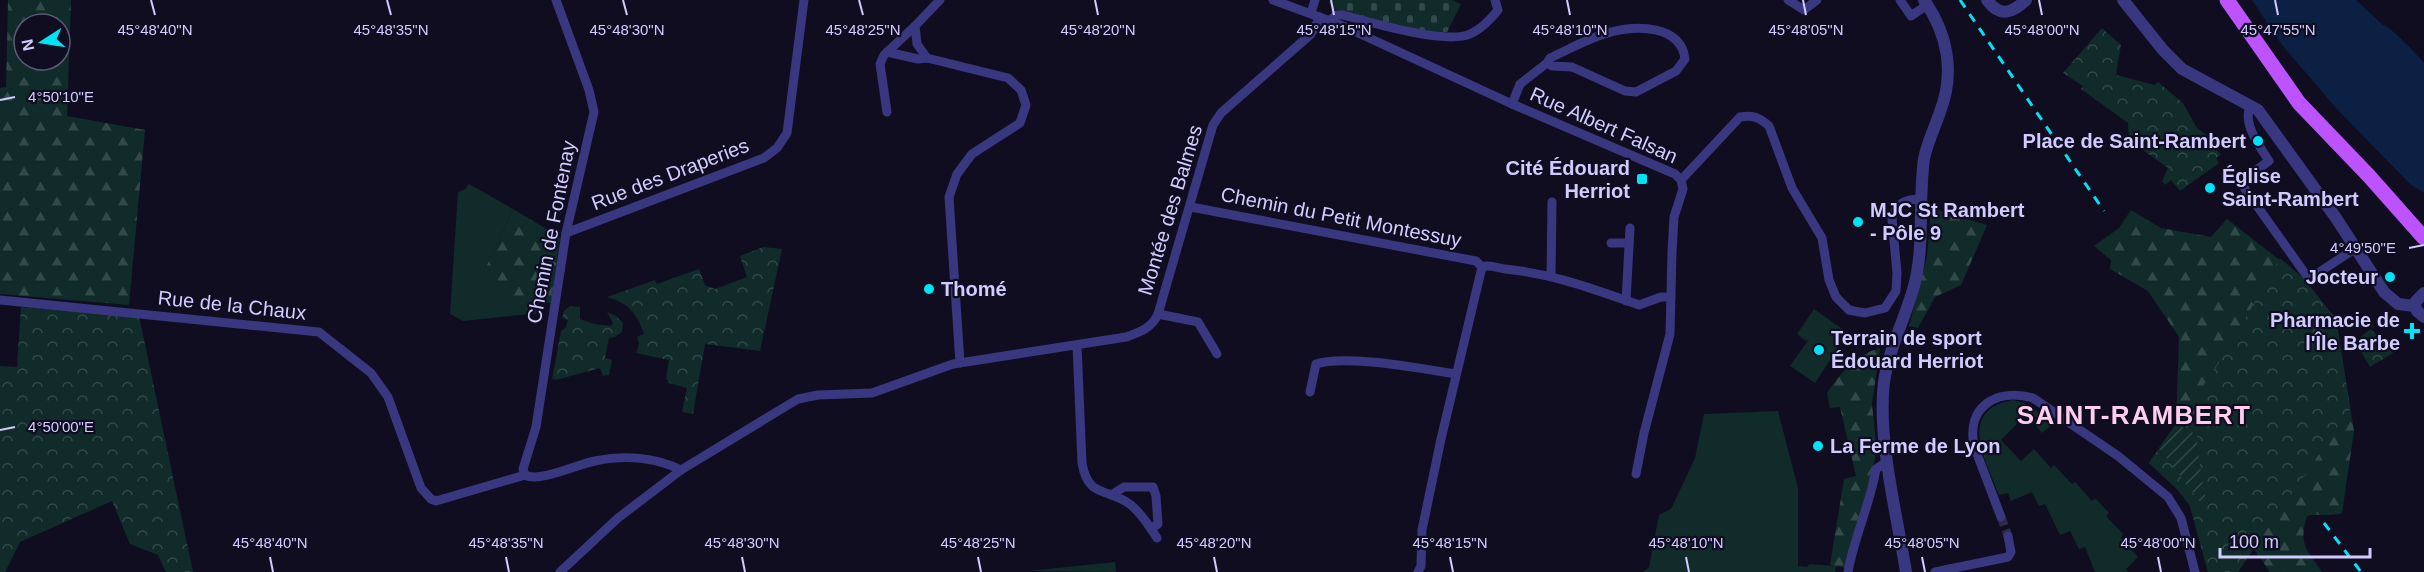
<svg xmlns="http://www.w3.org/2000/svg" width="2424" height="572" font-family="Helvetica,sans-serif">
<defs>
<pattern id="forest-firs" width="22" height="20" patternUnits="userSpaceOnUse" patternTransform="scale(1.5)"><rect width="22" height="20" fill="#102b29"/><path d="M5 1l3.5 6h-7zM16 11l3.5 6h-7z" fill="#324949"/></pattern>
<pattern id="cemetery-stones" width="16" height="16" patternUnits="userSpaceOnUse" patternTransform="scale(1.5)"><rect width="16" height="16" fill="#102b29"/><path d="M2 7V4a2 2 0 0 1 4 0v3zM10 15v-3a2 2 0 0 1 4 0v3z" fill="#324949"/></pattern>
<pattern id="park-crowns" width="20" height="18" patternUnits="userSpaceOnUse" patternTransform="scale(1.5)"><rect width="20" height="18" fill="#102b29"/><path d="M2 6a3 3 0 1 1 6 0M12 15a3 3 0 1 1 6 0" fill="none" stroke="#324949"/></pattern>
<pattern id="garden-furrows" width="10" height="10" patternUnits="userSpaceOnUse" patternTransform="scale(1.5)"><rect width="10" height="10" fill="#102b29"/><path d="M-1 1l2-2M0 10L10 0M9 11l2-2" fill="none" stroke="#324949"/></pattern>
</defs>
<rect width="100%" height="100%" fill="#100d21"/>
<g fill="#102b29">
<polygon points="469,184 513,209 487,265 531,302 540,303 539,313 463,321 450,314 458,192 465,189"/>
<polygon points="1814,309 1848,333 1815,383 1790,366 1809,339 1806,341 1797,334"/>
<path d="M 2013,400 L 2024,403 L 2055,422 L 2042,433 L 2026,415 L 2001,440 L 2021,461 L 2034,449 L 2051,468 L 2054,465 L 2072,484 L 2075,482 L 2092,501 L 2095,498 L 2109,513 L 2106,516 L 2123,534 L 2121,538 L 2138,557 L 2126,569 L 2128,572 L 2095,572 L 2085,547 L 2079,549 L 2070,531 L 2060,535 L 2045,504 L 2039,506 L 2032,492 L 2011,501 L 2008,493 L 1999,495 C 1986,461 1956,410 2013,400 Z"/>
<polygon points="1778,411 1798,488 1798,566 1807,567 1809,564 1836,566 1835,572 1643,572 1649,567 1659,515 1671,509 1695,458 1704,414"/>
<polygon points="1115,562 1116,572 1029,571"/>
</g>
<g fill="url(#forest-firs)" fill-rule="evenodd">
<path d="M 8,0 L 71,0 L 67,116 L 145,130 L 129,305 L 0,294 L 0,88 L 6,87 ZM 24,24 L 60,24 L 60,60 L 24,60 Z"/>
<polygon points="1931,208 1987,225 1961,285 1935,297 1918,328 1909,326 1927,257"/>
<polygon points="513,209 560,237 551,303 532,302 523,307 511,302 487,265"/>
<path d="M 2131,210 L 2161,228 L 2211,237 L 2227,219 L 2304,279 L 2336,319 L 2354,431 L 2342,513 C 2330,517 2320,513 2307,516 C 2298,545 2307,550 2322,572 L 2270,572 L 2253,548 L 2238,572 L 2208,572 L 2190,506 L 2178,490 L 2149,463 L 2176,424 L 2179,337 L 2148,291 L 2110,269 L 2111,260 L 2094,246 L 2119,228 Z"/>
<path d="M 1880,348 L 1872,404 L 1877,451 L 1846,568 L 1830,565 L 1844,479 L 1856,476 L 1840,407 L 1830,408 L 1827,393 C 1842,372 1854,356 1880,348 Z"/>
</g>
<path fill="url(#cemetery-stones)" d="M 1331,0 L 1452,0 L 1461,4 L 1447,32 C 1408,32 1370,19 1333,9 L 1329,2 Z"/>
<g fill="url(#park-crowns)">
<polygon points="2102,28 2121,45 2116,75 2155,85 2158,82 2183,103 2197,128 2216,142 2213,145 2221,155 2216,158 2219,163 2180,191 2171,180 2165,185 2162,181 2168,168 2129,140 2128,123 2081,89 2083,86 2063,73"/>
<path d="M 763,247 L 782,249 L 760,351 L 705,344 L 693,414 L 682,412 L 687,388 L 669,383 L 666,378 L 669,360 L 636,353 L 639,344 L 637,337 L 644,334 C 637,313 628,303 607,297 L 655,280 L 657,284 L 699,269 L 705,285 L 715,289 L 747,277 L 740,256 Z"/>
<polygon points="2280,258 2304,279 2336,319 2350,409 2238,572 2208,572 2190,506 2178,490 2149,463 2221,360"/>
<polygon points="570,306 580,307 580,319 594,324 611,326 613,323 607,312 616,316 623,323 622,332 615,337 609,338 605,358 612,360 609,375 603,376 600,368 556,380 552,379 561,331 566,327 568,320 562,318 564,311"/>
<polygon points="21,307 139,316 193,572 166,572 158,555 130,544 112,501 20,542 5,572 0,572 0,366 17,367"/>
<polygon points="2371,329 2393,353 2370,367 2355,341"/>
</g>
<path fill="url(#garden-furrows)" d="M 2176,424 L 2197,435 C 2197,457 2203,479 2206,501 L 2199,501 L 2159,448 Z"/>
<path fill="#0b2042" d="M 2252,0 L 2356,0 L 2384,26 L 2385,25 C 2398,35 2411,48 2424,63 L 2424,193 L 2410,184 L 2336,108 L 2282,45 Z"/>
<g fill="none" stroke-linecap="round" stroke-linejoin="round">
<polyline stroke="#2d2a42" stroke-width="9" stroke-dasharray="9 4.5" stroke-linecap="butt" points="2001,517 2008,536"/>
<g stroke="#393780" stroke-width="9">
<polyline points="940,0 915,26 917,44 927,58 1008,78 1021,90 1026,105 1020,123 972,154 957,174 949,197 960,363"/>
<polyline points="1273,0 1341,25 1512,104 1675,174 1681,180"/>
<polyline points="1788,0 1804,10 1817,0"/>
<polyline points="1900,0 1911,16 1927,5"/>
<polyline points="1311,13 1315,0"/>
<path d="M 1330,21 L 1336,15 L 1343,15 C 1369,22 1446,45 1470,34 C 1480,30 1492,18 1498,10 L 1495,0"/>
<polyline points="887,52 918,59 927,58"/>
<path d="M 1512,104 L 1520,84 L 1547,63 L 1550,58 C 1570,49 1590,37 1611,32 C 1637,25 1681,25 1685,59 L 1676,71 L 1636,92 L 1625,91 L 1572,67 L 1552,66 L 1547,63"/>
<path d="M 2251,105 C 2241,122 2260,147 2269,161 L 2240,182 L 2309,279 L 2356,248"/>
<polyline points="887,112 880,64 884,55 915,26"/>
<path d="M 1681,180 L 1740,117 C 1753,115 1759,117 1769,126 L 1792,188 L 1822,238 L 1829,280 L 1836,297 L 1849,310 L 1859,312 L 1865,313 L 1885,308 L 1896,291 L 1897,273 L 1892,219 C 1896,202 1906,199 1922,199"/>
<polyline points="1191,207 1476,261 1482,267"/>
<polyline points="566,233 764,158 777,148 787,133 804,0"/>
<polyline points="1611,243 1629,243"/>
<path d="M 1482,267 C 1490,264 1497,268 1505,269 C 1555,274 1592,289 1639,305 L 1661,297 L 1671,297"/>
<polyline points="1551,276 1552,202"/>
<path d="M 0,300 L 319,332 L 371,373 L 388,397 L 421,488 L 431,499 L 436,501 L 525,475 C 539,483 578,464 595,461 C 624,455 655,457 681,470"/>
<polyline points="1626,301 1630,228"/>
<polyline points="1158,314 1198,322 1217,354"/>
<path d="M 1077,345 L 1082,463 C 1088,499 1108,487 1131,505 C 1142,514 1149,526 1157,538"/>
<path d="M 1310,392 L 1316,364 C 1345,354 1422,369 1456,374"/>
<polyline points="1636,474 1644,433 1670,334 1672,252 1674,217 1683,189 1681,180"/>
<polyline points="525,475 523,469 536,427 566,233 594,112 589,90 556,0"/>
<polyline points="1111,495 1124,487 1153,487 1156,496 1158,524 1151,529"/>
<path d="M 2001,517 L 1974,446 C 1966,406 1997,388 2033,398 L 2118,456 L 2168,497 L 2181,518 L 2195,572"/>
<path d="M 560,572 L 618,518 L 681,470 L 798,399 L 818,395 L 872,393 L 953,364 L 1126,337 C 1140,332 1152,328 1158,314 L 1213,125 L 1221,113 L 1311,34 L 1320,17"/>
<polyline points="1418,572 1421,566 1422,530 1441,439 1482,267"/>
<path d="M 1848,572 C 1854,537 1870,505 1876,469 L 1888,461"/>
<polyline points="1935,572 2008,557 2011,552 2008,536"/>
</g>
<g stroke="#393780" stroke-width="12">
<path d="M 1987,0 C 2000,18 2012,13 2026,0"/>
<polyline points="2123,0 2163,50 2182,69 2258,110 2336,218 2384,292 2398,304 2415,306"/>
<polyline points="2415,306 2416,301 2424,293"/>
<polyline points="2415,306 2417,311 2424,317"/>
<path d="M 1906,572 C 1897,515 1877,438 1884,382 C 1889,348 1905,319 1914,286 C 1925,245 1918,202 1924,159 C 1927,143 1935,127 1940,112 C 1955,73 1948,34 1924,0"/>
</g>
<polyline stroke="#bc53ff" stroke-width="15" points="2227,0 2299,103 2369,176 2424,238"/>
<g stroke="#00e3f7" stroke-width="3" stroke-dasharray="9 8" stroke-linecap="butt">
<polyline points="1960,0 2104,211"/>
<polyline points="2324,523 2361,572"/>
</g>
</g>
<path fill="none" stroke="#d1ccff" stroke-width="2" d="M 151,0 L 155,15M 387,0 L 391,15M 623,0 L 627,15M 859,0 L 863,15M 1095,0 L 1098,15M 1331,0 L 1334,15M 1567,0 L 1570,15M 1803,0 L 1806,15M 2039,0 L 2042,15M 2275,0 L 2278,15M 0,100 L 15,97M 2409,248 L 2424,245M 0,430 L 15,427M 270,557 L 273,572M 506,557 L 509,572M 742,557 L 745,572M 978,557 L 981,572M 1214,557 L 1217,572M 1450,557 L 1453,572M 1686,557 L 1689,572M 1922,557 L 1925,572M 2158,557 L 2161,572"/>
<g fill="#00e3f7" stroke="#100d21" stroke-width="2">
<circle cx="2258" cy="141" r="6"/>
<rect x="1636" y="173" width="12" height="12" rx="3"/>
<circle cx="2210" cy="188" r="6"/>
<circle cx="1858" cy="222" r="6"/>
<circle cx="2390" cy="277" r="6"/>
<circle cx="929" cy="289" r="6"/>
<path d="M2409 322h6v6h6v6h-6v6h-6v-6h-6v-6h6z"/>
<circle cx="1819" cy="350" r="6"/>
<circle cx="1818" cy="446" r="6"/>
</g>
<g text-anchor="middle" stroke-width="4.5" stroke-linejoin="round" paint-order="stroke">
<g font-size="20" fill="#d1ccff" stroke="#100d21">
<text transform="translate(1604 125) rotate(24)" y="7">Rue Albert Falsan</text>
<text transform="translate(670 174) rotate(-21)" y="7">Rue des Draperies</text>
<text transform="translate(1170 210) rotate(-73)" y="7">Montée des Balmes</text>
<text transform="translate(1341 217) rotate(11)" y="7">Chemin du Petit Montessuy</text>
<text transform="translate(551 232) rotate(-79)" y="7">Chemin de Fontenay</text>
<text transform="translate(232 305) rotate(6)" y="7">Rue de la Chaux</text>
</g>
<g font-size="20" font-weight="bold" fill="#d1ccff" stroke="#100d21" text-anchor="start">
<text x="2246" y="148" text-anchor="end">Place de Saint-Rambert</text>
<text x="1630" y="175" text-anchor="end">Cité Édouard<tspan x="1630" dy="23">Herriot</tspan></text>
<text x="2222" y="183">Église<tspan x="2222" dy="23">Saint-Rambert</tspan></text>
<text x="1870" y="217">MJC St Rambert<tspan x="1870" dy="23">- Pôle 9</tspan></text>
<text x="2378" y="284" text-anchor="end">Jocteur</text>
<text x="941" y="296">Thomé</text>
<text x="2400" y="327" text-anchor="end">Pharmacie de<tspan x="2400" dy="23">l'Île Barbe</tspan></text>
<text x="1831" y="345">Terrain de sport<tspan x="1831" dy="23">Édouard Herriot</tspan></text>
<text x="1830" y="453">La Ferme de Lyon</text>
</g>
<g font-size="26" font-weight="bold" letter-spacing="1.5" fill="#ffceee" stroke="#100d21">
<text x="2134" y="424">SAINT-RAMBERT</text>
</g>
</g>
<g font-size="15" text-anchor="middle" fill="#d1ccff" stroke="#100d21" stroke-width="4.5" stroke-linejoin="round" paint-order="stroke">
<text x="155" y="35">45°48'40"N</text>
<text x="391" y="35">45°48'35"N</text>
<text x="627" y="35">45°48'30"N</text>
<text x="863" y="35">45°48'25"N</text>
<text x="1098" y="35">45°48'20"N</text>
<text x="1334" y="35">45°48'15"N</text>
<text x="1570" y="35">45°48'10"N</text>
<text x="1806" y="35">45°48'05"N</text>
<text x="2042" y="35">45°48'00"N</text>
<text x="2278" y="35">45°47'55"N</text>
<text x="61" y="102">4°50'10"E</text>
<text x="2363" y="253">4°49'50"E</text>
<text x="61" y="432">4°50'00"E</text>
<text x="1686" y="548">45°48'10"N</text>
<text x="2158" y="548">45°48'00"N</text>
<text x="270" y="548">45°48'40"N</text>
<text x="506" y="548">45°48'35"N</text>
<text x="742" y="548">45°48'30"N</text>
<text x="978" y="548">45°48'25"N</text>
<text x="1214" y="548">45°48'20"N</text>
<text x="1450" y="548">45°48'15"N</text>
<text x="1922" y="548">45°48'05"N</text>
</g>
<g transform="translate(42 42) rotate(258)"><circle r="28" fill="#100d21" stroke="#5d597a" stroke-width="1.5"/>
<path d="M0-4.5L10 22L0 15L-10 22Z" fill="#00e3f7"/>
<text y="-9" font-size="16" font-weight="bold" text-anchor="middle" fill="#d1ccff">N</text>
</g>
<path d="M2220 548v9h150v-9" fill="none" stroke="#d1ccff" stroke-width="3"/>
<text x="2229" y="548" font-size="18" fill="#d1ccff" stroke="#100d21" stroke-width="4.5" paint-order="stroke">100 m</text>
</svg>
